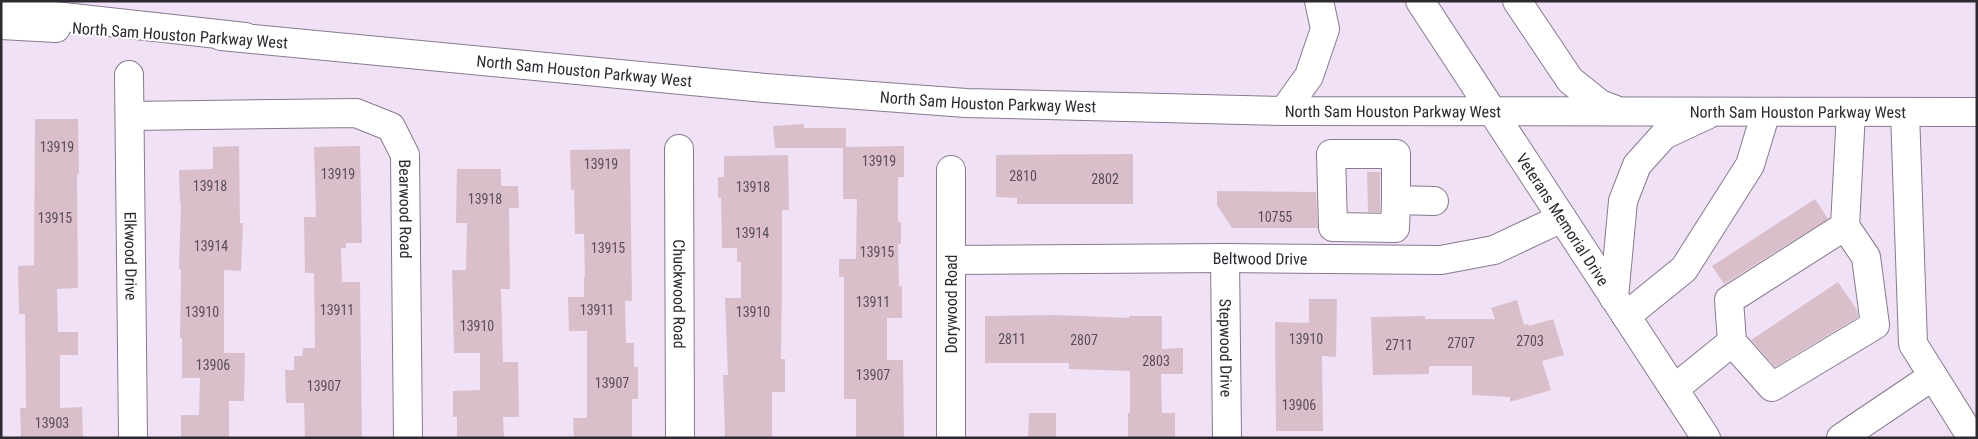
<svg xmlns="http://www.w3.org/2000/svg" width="1978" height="439" font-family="'Roboto Condensed',sans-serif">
<rect width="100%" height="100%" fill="#f0e1f7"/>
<g fill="#dabfcb">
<polygon points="35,119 78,119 79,174 77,174 78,288 57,289 58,332 78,332 78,355 60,355 60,408 82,407 83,438 21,438 20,408 26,408 25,314 19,314 18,266 34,265"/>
<polygon points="804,124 804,128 846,128 846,147 904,146 904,177 898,177 898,222 901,222 901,244 898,244 899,286 902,286 902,318 887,318 887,360 903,360 904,438 856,438 856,399 844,399 844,277 839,277 839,259 856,259 857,199 843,199 843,148 775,148 773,126"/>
<polygon points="239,146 240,223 243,223 241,271 224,270 224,353 245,353 244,401 229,401 229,438 181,438 181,415 199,415 200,378 182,378 182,338 180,338 181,269 179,269 181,203 180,203 179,170 213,169 213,147"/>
<polygon points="360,146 362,243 346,243 346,248 341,248 342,282 360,282 362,438 305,438 304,403 286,403 285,370 294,370 294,356 302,356 303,348 315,348 314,273 305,273 304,217 316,217 314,147"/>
<polygon points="630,149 632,301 625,301 626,343 634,343 634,367 638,367 638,399 632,399 632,438 574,438 573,418 587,418 587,331 569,331 568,297 584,297 584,277 585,277 584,234 575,234 574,190 571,190 570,150"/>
<polygon points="1133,154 1133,204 1017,204 1017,198 996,197 996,155"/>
<polygon points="788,155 789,210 782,210 782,276 781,359 785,359 785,392 772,392 772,438 725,438 723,375 728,375 725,298 741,298 741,262 737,262 737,248 722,248 721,198 718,198 718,177 724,177 724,156"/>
<polygon points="457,169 501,169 501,186 518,186 519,208 509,208 510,289 501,289 503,362 518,362 519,417 503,417 504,438 457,438 457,417 453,417 453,391 480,390 480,353 454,353 452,270 466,270 467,223 456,223"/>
<polygon points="1367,172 1380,172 1380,212 1368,212"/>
<polygon points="1217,191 1316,192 1318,228 1232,228 1217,205"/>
<polygon points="1815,199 1828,219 1724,284 1712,266"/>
<polygon points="1838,282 1857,310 1858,317 1775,367 1751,340"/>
<polygon points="1309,299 1337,299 1336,357 1322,356 1323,431 1276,431 1275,322 1309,323"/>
<polygon points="1517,300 1524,325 1528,324 1529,326 1553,319 1564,355 1542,361 1551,390 1510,402 1510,397 1472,395 1472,366 1429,366 1429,374 1373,375 1371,317 1425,316 1425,319 1495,319 1491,308"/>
<polygon points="1057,315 1129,318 1129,316 1162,316 1162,349 1183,348 1183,374 1161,374 1162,413 1175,413 1175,438 1128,438 1128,413 1130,413 1130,371 1069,369 1069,363 985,363 985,316"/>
<polygon points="1029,413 1056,413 1056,438 1028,438"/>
</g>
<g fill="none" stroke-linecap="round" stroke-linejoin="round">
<g stroke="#877a8e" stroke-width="30">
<g id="minor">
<path id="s1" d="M 129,75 L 133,438"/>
<polyline points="1905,112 1913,344 1972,438"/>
<path id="s2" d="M 130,116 L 356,113 L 391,127 L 405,155 L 408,438"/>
<path id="s3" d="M 679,149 L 680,438"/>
<polyline points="951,170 951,438"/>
<polyline points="1396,200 1396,154 1331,154 1333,227 1395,228 1396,200 1434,201"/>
<path id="s4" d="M 1225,258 L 1227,438"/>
<path id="s5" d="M 951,260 L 1225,258 L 1441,260 L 1494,250 L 1562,218"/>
<polyline points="1626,316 1684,269 1750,165 1766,112"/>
<polyline points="1732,342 1772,387 1875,325 1866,257 1845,226"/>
<polyline points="1674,389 1732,342 1729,300 1845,226 1851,112"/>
<polyline points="1841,438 1933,376"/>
</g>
</g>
<g stroke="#877a8e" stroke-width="30">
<g id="major">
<path id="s6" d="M 1420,1 L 1706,438"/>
<polyline points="1517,1 1570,80 1600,104 1616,110"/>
<polyline points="1,25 56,28"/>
<path id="s7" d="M 221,36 L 765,88 L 966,103 L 1284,111 L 1977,112"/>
<polyline points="1284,111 1309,76 1325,29 1319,1"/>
<polyline points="1614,298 1623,201 1637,165 1664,135 1707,115"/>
</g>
</g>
<g stroke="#877a8e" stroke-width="30">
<polyline id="highway" points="1,10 245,37"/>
</g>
<use href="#minor" stroke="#fff" stroke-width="28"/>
<use href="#major" stroke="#fff" stroke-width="28"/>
<use href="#highway" stroke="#fff" stroke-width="28"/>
</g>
<g text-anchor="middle" stroke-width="4" stroke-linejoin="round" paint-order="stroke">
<g font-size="14" fill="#594e58">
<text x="57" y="152">13919</text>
<text x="879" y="166">13919</text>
<text x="601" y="169">13919</text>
<text x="338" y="179">13919</text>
<text x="1023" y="181">2810</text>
<text x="1105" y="184">2802</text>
<text x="210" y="191">13918</text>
<text x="753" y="192">13918</text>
<text x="485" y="204">13918</text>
<text x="1275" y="222">10755</text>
<text x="55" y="223">13915</text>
<text x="752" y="238">13914</text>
<text x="211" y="251">13914</text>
<text x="608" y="253">13915</text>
<text x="877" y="257">13915</text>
<text x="873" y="307">13911</text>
<text x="337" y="315">13911</text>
<text x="597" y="315">13911</text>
<text x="202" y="317">13910</text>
<text x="753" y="317">13910</text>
<text x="477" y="331">13910</text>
<text x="1012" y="344">2811</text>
<text x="1306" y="344">13910</text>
<text x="1084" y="345">2807</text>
<text x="1530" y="346">2703</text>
<text x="1461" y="348">2707</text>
<text x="1399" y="350">2711</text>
<text x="1156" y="366">2803</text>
<text x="213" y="370">13906</text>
<text x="873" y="380">13907</text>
<text x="612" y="388">13907</text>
<text x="324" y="391">13907</text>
<text x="1299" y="410">13906</text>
<text x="52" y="428">13903</text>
</g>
<g font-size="16" fill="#2e2931" stroke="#fff">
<text transform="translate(180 35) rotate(4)" y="6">North Sam Houston Parkway West</text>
<text dy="6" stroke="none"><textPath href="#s7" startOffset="365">North Sam Houston Parkway West</textPath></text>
<text dy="6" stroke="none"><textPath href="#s7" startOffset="770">North Sam Houston Parkway West</textPath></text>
<text dy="6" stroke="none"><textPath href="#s7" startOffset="1175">North Sam Houston Parkway West</textPath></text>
<text dy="6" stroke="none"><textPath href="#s7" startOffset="1580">North Sam Houston Parkway West</textPath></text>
<text dy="6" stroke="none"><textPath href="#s2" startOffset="349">Bearwood Road</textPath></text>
<text dy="6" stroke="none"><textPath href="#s6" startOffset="261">Veterans Memorial Drive</textPath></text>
<text dy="6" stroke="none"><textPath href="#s1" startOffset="181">Elkwood Drive</textPath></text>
<text dy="6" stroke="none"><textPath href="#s5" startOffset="309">Beltwood Drive</textPath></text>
<text dy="6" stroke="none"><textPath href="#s3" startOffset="145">Chuckwood Road</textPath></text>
<text transform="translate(951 304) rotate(-90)" y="6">Dorywood Road</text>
<text dy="6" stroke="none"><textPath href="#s4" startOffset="90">Stepwood Drive</textPath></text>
</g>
</g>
<rect width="1978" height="439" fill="none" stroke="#2e2931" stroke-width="5"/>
</svg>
